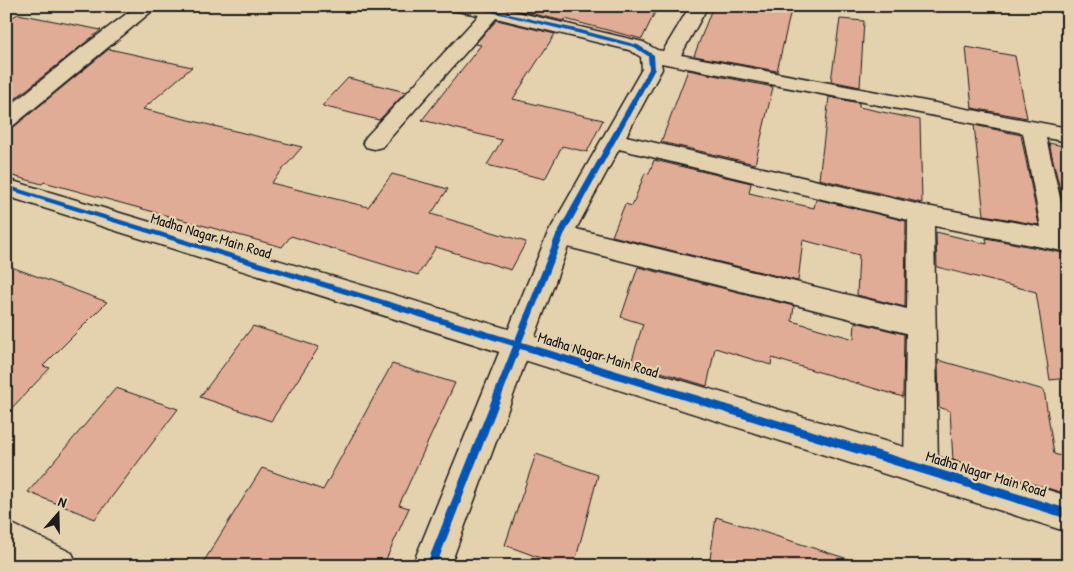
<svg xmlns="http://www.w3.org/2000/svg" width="1074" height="572" font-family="'Patrick Hand',sans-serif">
<rect width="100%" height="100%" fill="#e4d2af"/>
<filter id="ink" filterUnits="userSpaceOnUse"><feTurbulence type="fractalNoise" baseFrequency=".02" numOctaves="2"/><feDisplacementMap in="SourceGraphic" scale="10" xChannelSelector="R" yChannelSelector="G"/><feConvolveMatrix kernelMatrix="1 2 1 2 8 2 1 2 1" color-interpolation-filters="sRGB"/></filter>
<g filter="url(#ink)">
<g fill="#e1ac95" stroke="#1c1c1c">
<polygon points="508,6 658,6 642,39 565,19 564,21 507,8"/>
<polygon points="713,6 792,6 777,71 694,56"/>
<polygon points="18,14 101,30 6,106 6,21"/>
<polygon points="840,19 864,21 860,87 831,81"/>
<polygon points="497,20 555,34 513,99 603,120 587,152 562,146 545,179 487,165 502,140 422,120 481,45 475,44"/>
<polygon points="966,47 1015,56 1027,118 972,108"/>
<polygon points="109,49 192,67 143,109 302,147 271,183 368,207 392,174 448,189 431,214 526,242 511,270 436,247 418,275 291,236 282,247 44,182 42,184 6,174 6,129 15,126"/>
<polygon points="688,70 773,87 755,164 661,142"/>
<polygon points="348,78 406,92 379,120 322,106"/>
<polygon points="829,97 859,103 859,107 920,120 922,203 819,179"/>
<polygon points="974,125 1021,135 1039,225 984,215"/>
<polygon points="1049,143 1068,147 1068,223"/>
<polygon points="654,160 751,183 749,193 814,208 816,199 906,221 905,307 857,295 859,255 803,240 798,281 612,236 625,204 632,206 645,173 649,174"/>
<polygon points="936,232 987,244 986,238 1068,254 1068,378 1050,380 1036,292 937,267"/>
<polygon points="6,265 107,302 43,366 50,368 6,414"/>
<polygon points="638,267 794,306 792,321 854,339 855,322 904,334 903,397 772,358 771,365 715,348 707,386 631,363 643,324 621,317"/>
<polygon points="253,326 319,347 271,421 200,397"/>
<polygon points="938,360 1044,390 1054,454 1061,456 1067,494 953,460 950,411 939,407"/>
<polygon points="392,364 455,383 399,505 409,508 383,566 201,566 262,468 323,490"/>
<polygon points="116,388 178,409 95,519 28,492"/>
<polygon points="536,454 598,475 574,566 562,566 505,545"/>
<polygon points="716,517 848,559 847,566 709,566"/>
</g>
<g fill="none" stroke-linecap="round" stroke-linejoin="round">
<g stroke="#1c1c1c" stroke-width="3">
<g id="street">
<polygon points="137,6 158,6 14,125 6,127 6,109 81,48"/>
<path d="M 448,6 L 506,6 L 504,9 L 643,42 L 657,50 L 663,51 L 690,6 L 708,6 L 681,55 L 1068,128 L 1068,142 L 1046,138 L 1068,232 L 1068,252 L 934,226 L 938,468 L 933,480 L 921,485 L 909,480 L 904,468 L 906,333 L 568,247 L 450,566 L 412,566 L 547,235 L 642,69 L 641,57 L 629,50 L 496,18 L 382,147 L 374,149 L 366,147 L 363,142 L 366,137 L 479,15 L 451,10 ZM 661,63 L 1023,133 L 1041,227 L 921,205 L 626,136 L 662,69 ZM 619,149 L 908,220 L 907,309 L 576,229 Z"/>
<polygon points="6,521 72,553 78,566 20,566 6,559"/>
</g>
</g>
<g stroke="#1c1c1c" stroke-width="3">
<polygon id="secondary" points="6,179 1068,496 1068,532 6,196"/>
</g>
<use href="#street" fill="#e4d2af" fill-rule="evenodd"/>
<use href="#secondary" fill="#e4d2af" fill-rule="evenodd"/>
<g stroke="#e4d2af" stroke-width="3">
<polygon id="cycleway" points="455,6 469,6 491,10 581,30 638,45 654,55 655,69 564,235 522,342 1068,509 1068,519 520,349 436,566 426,566 513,346 6,189 6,185 515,340 556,235 649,69 648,56 634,47 491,12"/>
</g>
<use href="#cycleway" fill="#0057b8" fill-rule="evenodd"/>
</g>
</g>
<g text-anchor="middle" stroke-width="4.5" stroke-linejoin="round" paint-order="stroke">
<g font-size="15" fill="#1c1c1c" stroke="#e4d2af">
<text transform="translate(211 236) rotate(17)" y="5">Madha Nagar Main Road</text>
<text transform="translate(598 355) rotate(17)" y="5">Madha Nagar Main Road</text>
<text transform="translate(986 474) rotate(17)" y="5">Madha Nagar Main Road</text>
</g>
</g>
<rect width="1074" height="572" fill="none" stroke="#e4d2af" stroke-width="25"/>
<rect x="12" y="12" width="1049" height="547" fill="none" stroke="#1c1c1c" stroke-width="2" filter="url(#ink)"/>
<g transform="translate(58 514) rotate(20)" stroke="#e4d2af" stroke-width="4" paint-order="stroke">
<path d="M0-4L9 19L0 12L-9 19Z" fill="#1c1c1c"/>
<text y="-8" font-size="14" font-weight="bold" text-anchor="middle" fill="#1c1c1c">N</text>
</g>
</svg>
